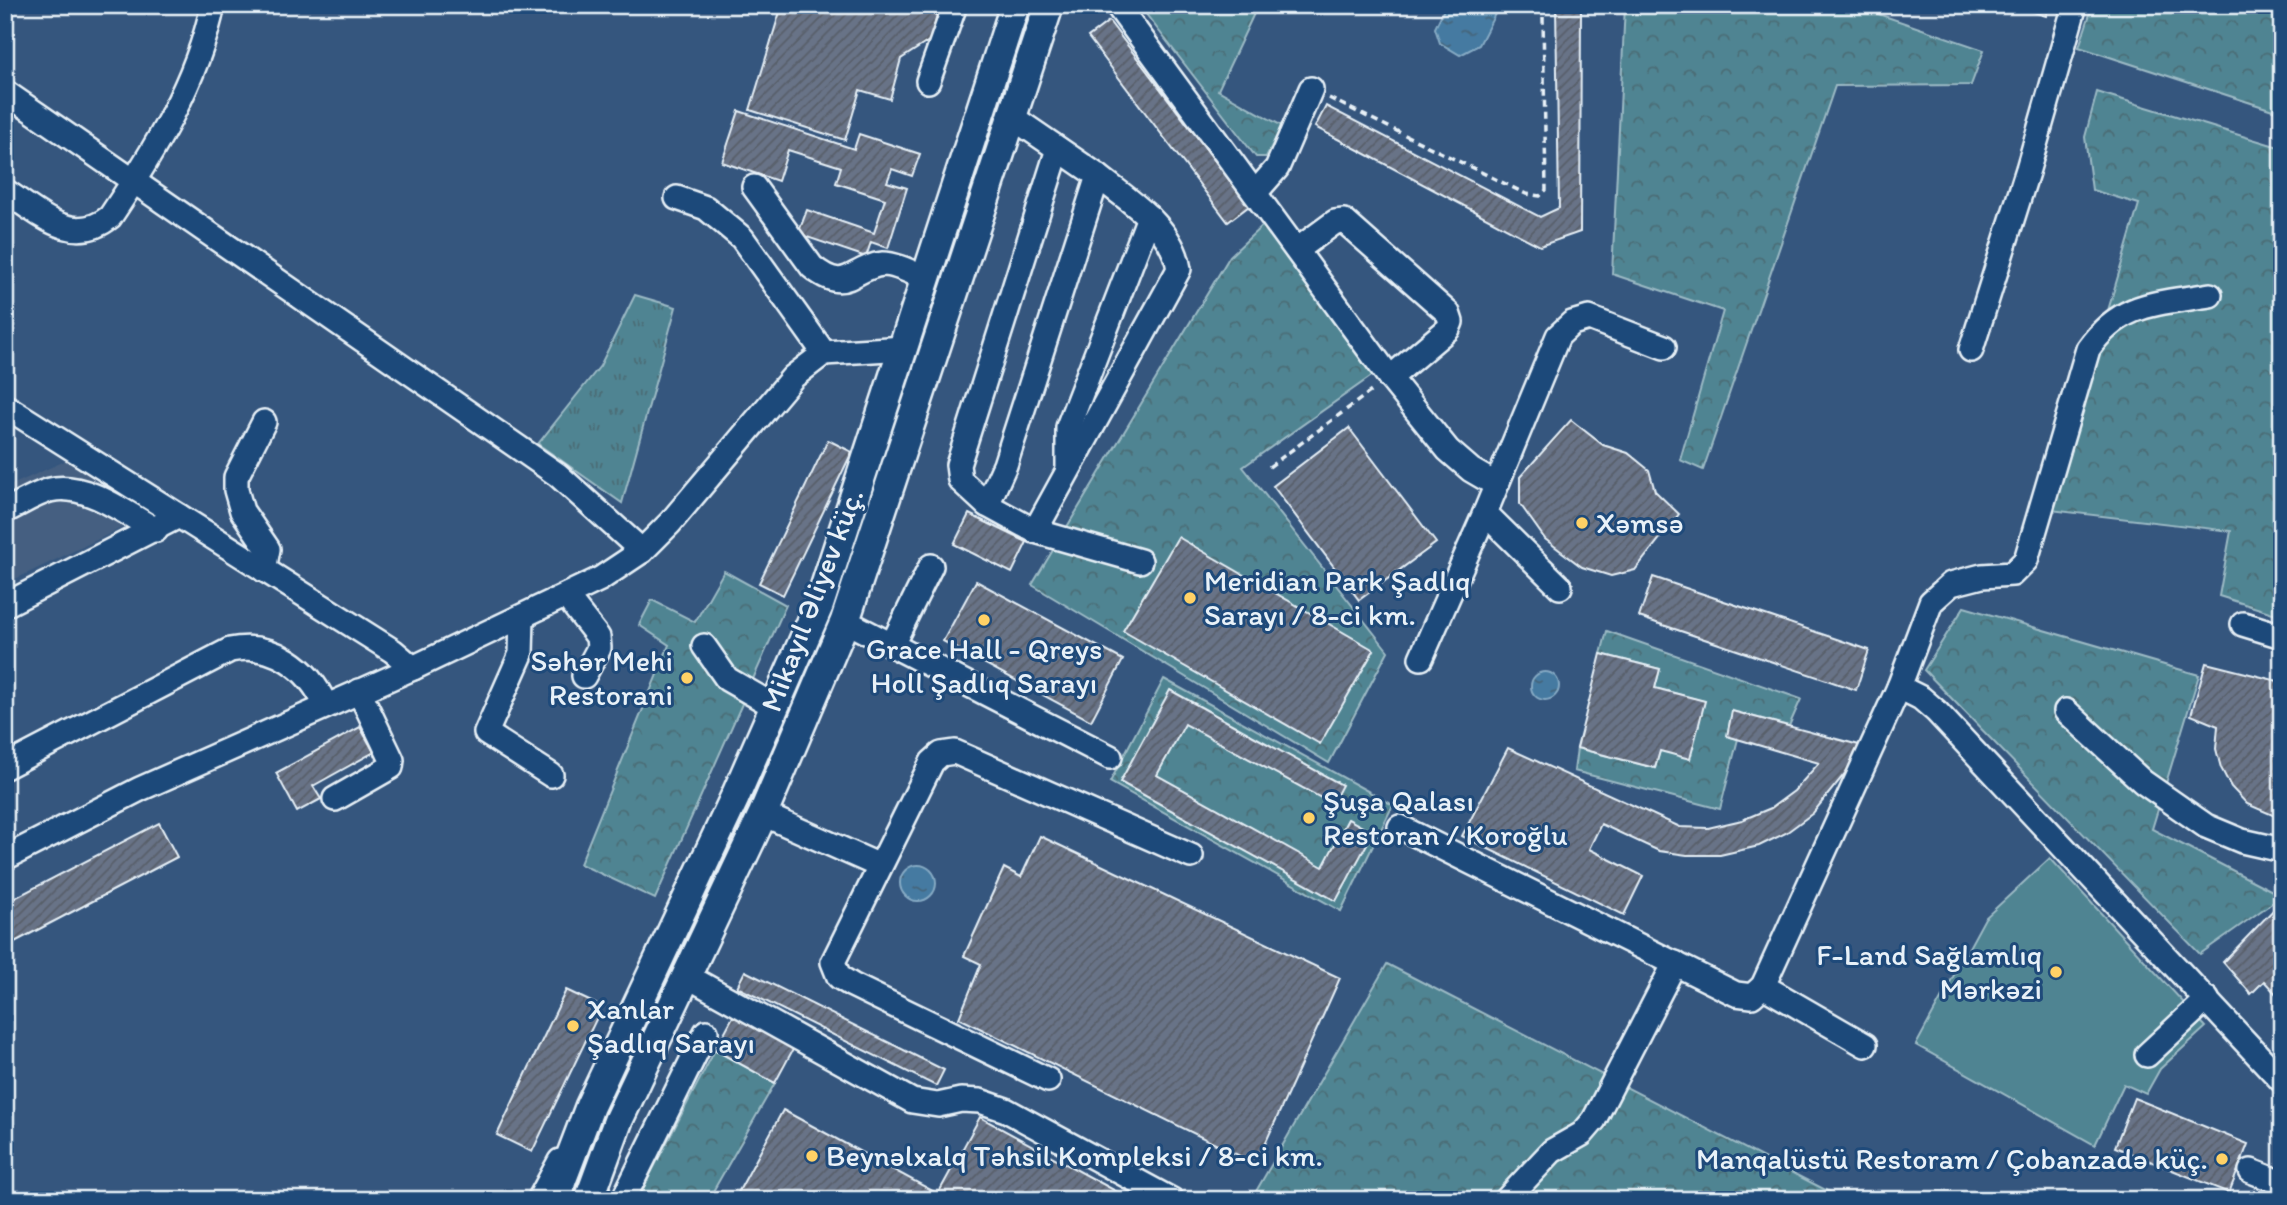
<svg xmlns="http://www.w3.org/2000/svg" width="2287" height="1205" font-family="Itim,sans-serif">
<defs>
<pattern id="grass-tufts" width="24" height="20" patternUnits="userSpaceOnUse" patternTransform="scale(1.75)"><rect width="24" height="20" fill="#4f8492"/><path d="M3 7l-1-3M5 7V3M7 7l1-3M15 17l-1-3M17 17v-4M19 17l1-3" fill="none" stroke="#4b6c75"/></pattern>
<pattern id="forest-crowns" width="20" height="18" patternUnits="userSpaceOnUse" patternTransform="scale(1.75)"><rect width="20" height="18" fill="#4f8492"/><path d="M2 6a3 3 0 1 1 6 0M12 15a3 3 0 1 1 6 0" fill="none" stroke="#4b6c75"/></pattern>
<pattern id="water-ripples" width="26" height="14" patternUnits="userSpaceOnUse" patternTransform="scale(1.75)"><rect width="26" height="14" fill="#447aa1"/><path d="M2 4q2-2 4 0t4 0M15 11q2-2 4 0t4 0" fill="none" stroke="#45647a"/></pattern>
<pattern id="building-hatch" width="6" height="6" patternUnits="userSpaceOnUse" patternTransform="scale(1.75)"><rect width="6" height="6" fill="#687387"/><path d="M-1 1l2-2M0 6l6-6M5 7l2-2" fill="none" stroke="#575e68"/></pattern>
</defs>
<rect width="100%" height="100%" fill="#35567e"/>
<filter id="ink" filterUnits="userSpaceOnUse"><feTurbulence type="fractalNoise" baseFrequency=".0143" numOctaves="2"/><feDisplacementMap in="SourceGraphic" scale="14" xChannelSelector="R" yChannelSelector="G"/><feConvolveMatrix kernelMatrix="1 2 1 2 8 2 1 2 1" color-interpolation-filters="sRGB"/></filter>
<g filter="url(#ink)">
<polygon fill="#445f81" points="67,460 155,512 5,584 5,488"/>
<polygon fill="url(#grass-tufts)" stroke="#9cbac5" stroke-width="2" points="635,295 676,307 622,503 538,444 600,366"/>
<g fill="url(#forest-crowns)" stroke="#9cbac5" stroke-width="2">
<polygon points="1139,5 1258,5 1218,90 1282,126 1266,157 1256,157"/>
<polygon points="1625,5 1852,5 1984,50 1971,85 1835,86 1703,470 1680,460 1723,311 1612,274"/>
<polygon points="2093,5 2282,5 2282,113 2079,47"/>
<polygon points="2097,92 2282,148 2282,616 2219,596 2231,531 2050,510 2139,204 2092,190 2085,137"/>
<polygon points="1263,225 1373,375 1243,467 1388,651 1329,763 1032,585 1230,256"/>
<polygon points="724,571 786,605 655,899 580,864 669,645 639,625 652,600 695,622"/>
<polygon points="1964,607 2199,675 2152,829 2282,896 2200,954 1924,670"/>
<polygon points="1607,631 1801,699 1789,726 1732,711 1727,736 1738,739 1720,809 1574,771 1577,748 1655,768 1660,751 1704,701 1655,688 1660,669 1601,654"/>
<polygon points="1164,679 1393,805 1341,911 1110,782"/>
<polygon points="1387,964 1845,1200 1251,1200"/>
<polygon points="715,1050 775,1083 708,1200 637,1200"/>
</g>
<polygon fill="#4f8492" stroke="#9cbac5" stroke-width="2" points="2050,858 2206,1027 2160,1069 2146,1094 2124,1084 2095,1145 1916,1045 1985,918"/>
<g fill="url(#water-ripples)" stroke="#86aac4" stroke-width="2">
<polygon points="1446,5 1492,5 1495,14 1479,45 1460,55 1440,43 1435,28"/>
<circle cx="1545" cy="686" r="14"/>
<circle cx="918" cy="883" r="18"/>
</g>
<g fill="url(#building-hatch)" stroke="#e8f1f8" stroke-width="2">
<polygon points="782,5 936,5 938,9 932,39 901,59 890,99 860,90 845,140 750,110"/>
<polygon points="1556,5 1581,6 1580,232 1540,246 1315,127 1326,106 1540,217 1559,208"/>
<polygon points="2012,5 2049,5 2046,16"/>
<polygon points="1109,21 1249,206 1228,222 1088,37"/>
<polygon points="739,111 854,149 859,134 920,154 912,176 892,169 887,182 907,188 888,248 871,242 866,257 798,234 807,210 874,233 885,199 836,183 841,167 788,150 778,181 722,162"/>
<polygon points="1571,420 1603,445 1628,453 1649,470 1655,491 1679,514 1635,570 1611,576 1582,567 1545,539 1520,504 1520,477"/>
<polygon points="1349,428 1436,543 1359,600 1273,486"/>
<polygon points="828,440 852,452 783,595 759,583"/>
<polygon points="969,514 1027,542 1012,573 954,544"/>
<polygon points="1178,537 1374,650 1320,744 1123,631"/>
<polygon points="1653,577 1869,650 1856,690 1639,617"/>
<polygon points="976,581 1123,660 1091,721 943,641"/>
<polygon points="1601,654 1660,669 1655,688 1705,701 1690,759 1660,751 1655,768 1577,748"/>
<polygon points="2206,663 2282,682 2282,819 2247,804 2231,787 2221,768 2216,749 2218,726 2191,715"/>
<polygon points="1170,690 1342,785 1332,804 1185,724 1157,775 1323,867 1348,819 1373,833 1336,901 1120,782"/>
<polygon points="1732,711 1859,745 1847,771 1813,813 1786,833 1759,846 1720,855 1687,855 1659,851 1601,824 1589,849 1643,876 1624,915 1462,836 1508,748 1680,827 1708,828 1742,820 1771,808 1794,791 1819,763 1727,736"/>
<polygon points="360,727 374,752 313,786 321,799 297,812 276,773"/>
<polygon points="159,823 177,857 5,947 5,903"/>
<polygon points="1040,836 1340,978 1256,1164 959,1018 981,964 964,956 1004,868 1021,877"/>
<polygon points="2277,906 2282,910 2282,977 2277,995 2264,981 2251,994 2223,962"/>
<polygon points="745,971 944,1070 936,1086 737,987"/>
<polygon points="566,990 602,1007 532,1152 497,1135"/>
<polygon points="736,1011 796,1044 775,1083 715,1050"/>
<polygon points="2134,1098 2248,1144 2229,1193 2115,1147"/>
<polygon points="783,1110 938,1194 980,1117 1132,1200 734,1200"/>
</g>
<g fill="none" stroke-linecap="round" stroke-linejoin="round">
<g stroke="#e8f1f8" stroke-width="28">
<g id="minor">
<polyline points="1117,5 1390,378 1448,450 1471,470 1495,484"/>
<polyline points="928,81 955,5"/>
<polyline points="5,92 558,475 642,551"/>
<polyline points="1012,117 1098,176 1005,465 987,505 1035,531 1140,561"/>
<path d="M 754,187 L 812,267 C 848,296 851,267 883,264 C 896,264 913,273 925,278"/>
<path d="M 5,191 C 39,213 73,247 110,217 C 153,153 197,82 213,5"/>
<polyline points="1255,193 1277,168 1311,89"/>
<polyline points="677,198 706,208 742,238 824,353"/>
<polyline points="1297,250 1335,222 1344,221 1448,313 1451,322 1448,329 1390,378"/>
<polyline points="1971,350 2028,169 2075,5"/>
<polyline points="5,406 393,651 413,668"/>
<polyline points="264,422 236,477 236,490 242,511 268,549 264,570"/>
<polyline points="1068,468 1068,427 1149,217"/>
<polyline points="987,505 960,480 958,465 1058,149"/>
<path d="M 5,511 C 20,504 35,494 50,490 C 85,481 128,515 156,530"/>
<path d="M 1035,531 L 1179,269 C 1173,227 1129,201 1098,176"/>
<polyline points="1560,587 1485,513 1558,336 1572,323 1589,318 1664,347"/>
<polyline points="566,596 598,637 599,648 584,676"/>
<polyline points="5,605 179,516"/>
<polyline points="522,618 521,654 486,733 551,775"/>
<polyline points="845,621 1110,757"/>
<polyline points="2243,624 2282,636"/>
<polyline points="892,645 931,566"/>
<polyline points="704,646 727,679 774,706"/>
<polyline points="1421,658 1485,513"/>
<polyline points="1899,687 1921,698 1936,711 2282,1081"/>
<polyline points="2066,711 2143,782 2206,826 2242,841 2282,850"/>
<path d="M 5,767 L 230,650 C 273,641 309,668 326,706"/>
<polyline points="335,799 391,767 392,760 359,691"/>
<polyline points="763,814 880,866"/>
<path d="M 1400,827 L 1736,994 L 1752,996 L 1763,986 L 1899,687 L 1931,602 L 1951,584 L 1982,576 L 2012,574 L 2026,560 L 2088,349 C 2122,301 2157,304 2210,295"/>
<polyline points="5,858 140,789 413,668 600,579 642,551 670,523 793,377 824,353 905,348"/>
<polyline points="687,976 912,1101 938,1105 961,1100 980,1101 1006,1110 1172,1200"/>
<polyline points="1763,986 1865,1045"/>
<polyline points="2147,1055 2207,999"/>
<polyline points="1048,1080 852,985 839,977 833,962 932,762 941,754 955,752 1191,856"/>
<polyline points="2251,1171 2282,1183"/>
<polyline points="539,1200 560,1161"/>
<polyline points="623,1200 706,1032"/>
<polyline points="1506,1200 1552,1151 1582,1134 1594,1120 1675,963"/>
</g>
</g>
<g stroke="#e8f1f8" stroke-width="33">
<g id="major">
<polyline points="558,1200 561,1182 590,1106 735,797 819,605 1015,5"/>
<polyline points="589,1200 618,1121 763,814 845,621 1049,5"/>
</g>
</g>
<g stroke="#e8f1f8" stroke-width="3.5" stroke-dasharray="7 5" stroke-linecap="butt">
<polyline points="1329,98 1526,194 1540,196 1546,190 1543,17"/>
<polyline points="1269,467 1374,389"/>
</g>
<use href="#minor" stroke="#1f4a7a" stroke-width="23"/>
<use href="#major" stroke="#1f4a7a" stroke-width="28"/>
</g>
</g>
<g fill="#ffd166" stroke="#1f4a7a" stroke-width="2.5">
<circle cx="1582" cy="523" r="7"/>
<circle cx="1190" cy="598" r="7"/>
<circle cx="984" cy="620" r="7"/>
<circle cx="687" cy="678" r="7"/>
<circle cx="1309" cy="818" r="7"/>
<circle cx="2056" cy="972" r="7"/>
<circle cx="573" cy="1026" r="7"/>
<circle cx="812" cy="1156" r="7"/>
<circle cx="2222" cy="1159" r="7"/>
</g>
<g text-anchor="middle" stroke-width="6" stroke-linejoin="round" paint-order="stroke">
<g font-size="30" fill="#e8f1f8" stroke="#1f4a7a" text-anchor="start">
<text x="1596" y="533">Xəmsə</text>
<text x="1204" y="591">Meridian Park Şadlıq<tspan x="1204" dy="34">Sarayı / 8-ci km.</tspan></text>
<text x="984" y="659" text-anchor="middle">Grace Hall - Qreys<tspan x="984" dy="34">Holl Şadlıq Sarayı</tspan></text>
<text x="673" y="671" text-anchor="end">Səhər Mehi<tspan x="673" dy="34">Restorani</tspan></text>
<text x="1323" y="811">Şuşa Qalası<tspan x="1323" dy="34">Restoran / Koroğlu</tspan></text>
<text x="2042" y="965" text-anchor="end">F-Land Sağlamlıq<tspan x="2042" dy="34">Mərkəzi</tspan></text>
<text x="587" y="1019">Xanlar<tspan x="587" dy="34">Şadlıq Sarayı</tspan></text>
<text x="826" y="1166">Beynəlxalq Təhsil Kompleksi / 8-ci km.</text>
<text x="2208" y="1169" text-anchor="end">Manqalüstü Restoram / Çobanzadə küç.</text>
</g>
<g font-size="30" fill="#e8f1f8" stroke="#1f4a7a">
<text transform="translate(812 600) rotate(-69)" y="10">Mikayıl Əliyev küç.</text>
</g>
</g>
<rect width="2287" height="1205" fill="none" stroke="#1f4a7a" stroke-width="28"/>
<rect x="14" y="14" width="2259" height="1177" fill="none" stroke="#e8f1f8" stroke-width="2.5" filter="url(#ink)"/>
</svg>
